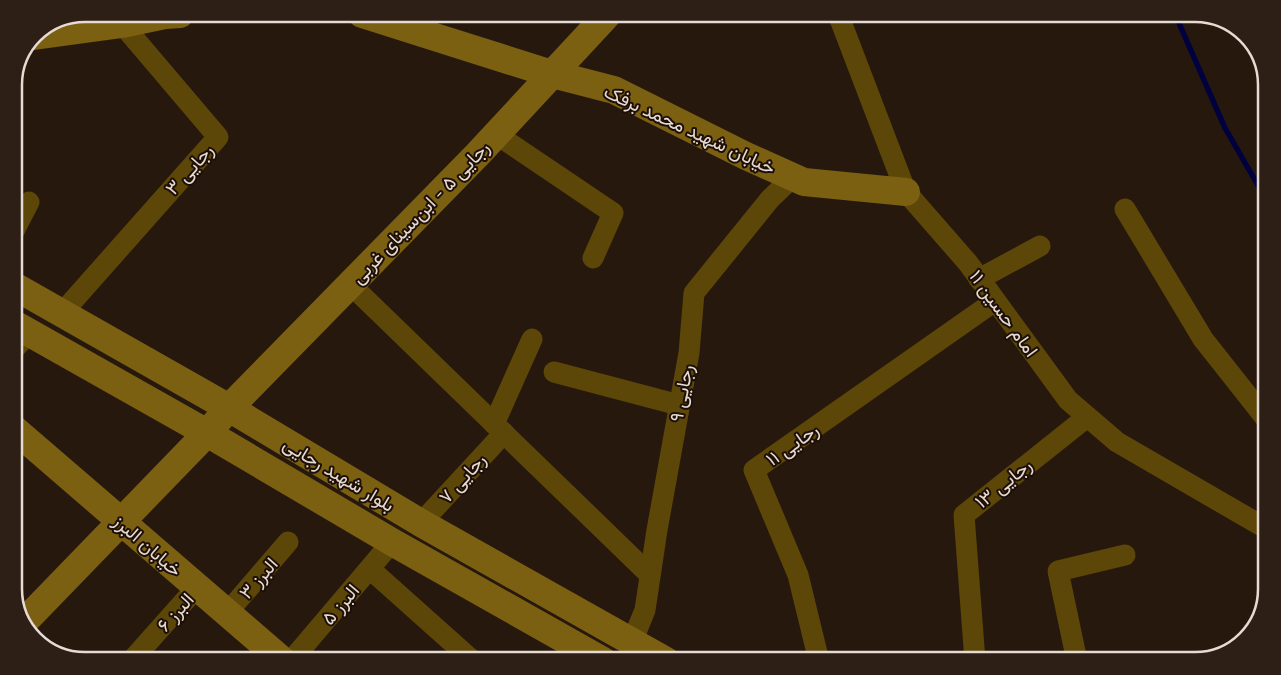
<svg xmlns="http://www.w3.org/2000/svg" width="1281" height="675" font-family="Mulish,Vazirmatn,sans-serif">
<rect width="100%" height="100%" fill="#27180d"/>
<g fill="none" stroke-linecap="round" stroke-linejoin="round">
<polyline stroke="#00003e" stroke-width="5.5" points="1175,14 1225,128 1267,201"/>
<g stroke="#5c4708" stroke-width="21">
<polyline points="838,14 906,192 968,263 1068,400 1117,442 1267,529"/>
<polyline points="496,134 613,213 593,258"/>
<polyline points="1125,209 1203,339 1267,420"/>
<polyline points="14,231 29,202"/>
<polyline points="979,279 1040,246"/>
<polyline points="350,284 650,575"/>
<polyline points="62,313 218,137 122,24"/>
<polyline points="14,349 29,333"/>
<polyline points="554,372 679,405"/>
<polyline points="494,424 532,339"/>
<polyline points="421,523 504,433"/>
<polyline points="370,569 473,661"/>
<polyline points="227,613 288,542"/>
<polyline points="632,642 645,610 657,530 689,353 694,293 770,199 793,177"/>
<polyline points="133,659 197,587"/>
<polyline points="291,661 392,542"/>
<polyline points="819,661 798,575 754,470 995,301"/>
<polyline points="975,661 964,515 1087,417"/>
<polyline points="1077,661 1058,571 1125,555"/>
</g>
<g stroke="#7b6012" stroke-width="28">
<polyline points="362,14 552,74 614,90 746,156 804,182 906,192"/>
<polyline points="34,36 122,24 165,15 180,14"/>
<polyline points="14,286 229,408 421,523 666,661"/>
<polyline points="14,324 207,433 392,542 603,661"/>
<polyline points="14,429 283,661"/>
<polyline points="23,623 207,433 229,408 477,155 608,14"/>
</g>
</g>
<g text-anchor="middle" stroke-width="4" stroke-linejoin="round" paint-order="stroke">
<g font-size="19" fill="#e6dbd4" stroke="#1d0f05">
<text transform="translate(690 129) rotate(25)" y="7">خیابان شهید محمد برفک</text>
<text transform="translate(189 169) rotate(-48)" y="7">رجایی ۳</text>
<text transform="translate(420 212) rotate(-46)" y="7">رجایی ۵ - ابن‌سینای غربی</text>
<text transform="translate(1004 313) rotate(54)" y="7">امام حسین ۱۱</text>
<text transform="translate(681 393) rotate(-79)" y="7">رجایی ۹</text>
<text transform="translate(792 444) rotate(-35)" y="7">رجایی ۱۱</text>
<text transform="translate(339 474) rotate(31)" y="7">بلوار شهید رجایی</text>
<text transform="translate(462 478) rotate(-48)" y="7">رجایی ۷</text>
<text transform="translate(1003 483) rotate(-39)" y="7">رجایی ۱۳</text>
<text transform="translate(148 545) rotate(41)" y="7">خیابان البرز</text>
<text transform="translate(258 578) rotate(-49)" y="7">البرز ۳</text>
<text transform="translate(340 604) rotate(-50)" y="7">البرز ۵</text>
<text transform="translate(175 612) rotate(-48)" y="7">البرز ۶</text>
</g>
</g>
<path d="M0 0H1281V675H0ZM85 22H1195A63 63 0 0 1 1258 85V589A63 63 0 0 1 1195 652H85A63 63 0 0 1 22 589V85A63 63 0 0 1 85 22Z" fill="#2d1f16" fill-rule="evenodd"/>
<path fill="none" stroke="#e6dbd4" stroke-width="2.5" d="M85 22H1195A63 63 0 0 1 1258 85V589A63 63 0 0 1 1195 652H85A63 63 0 0 1 22 589V85A63 63 0 0 1 85 22Z"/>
</svg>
